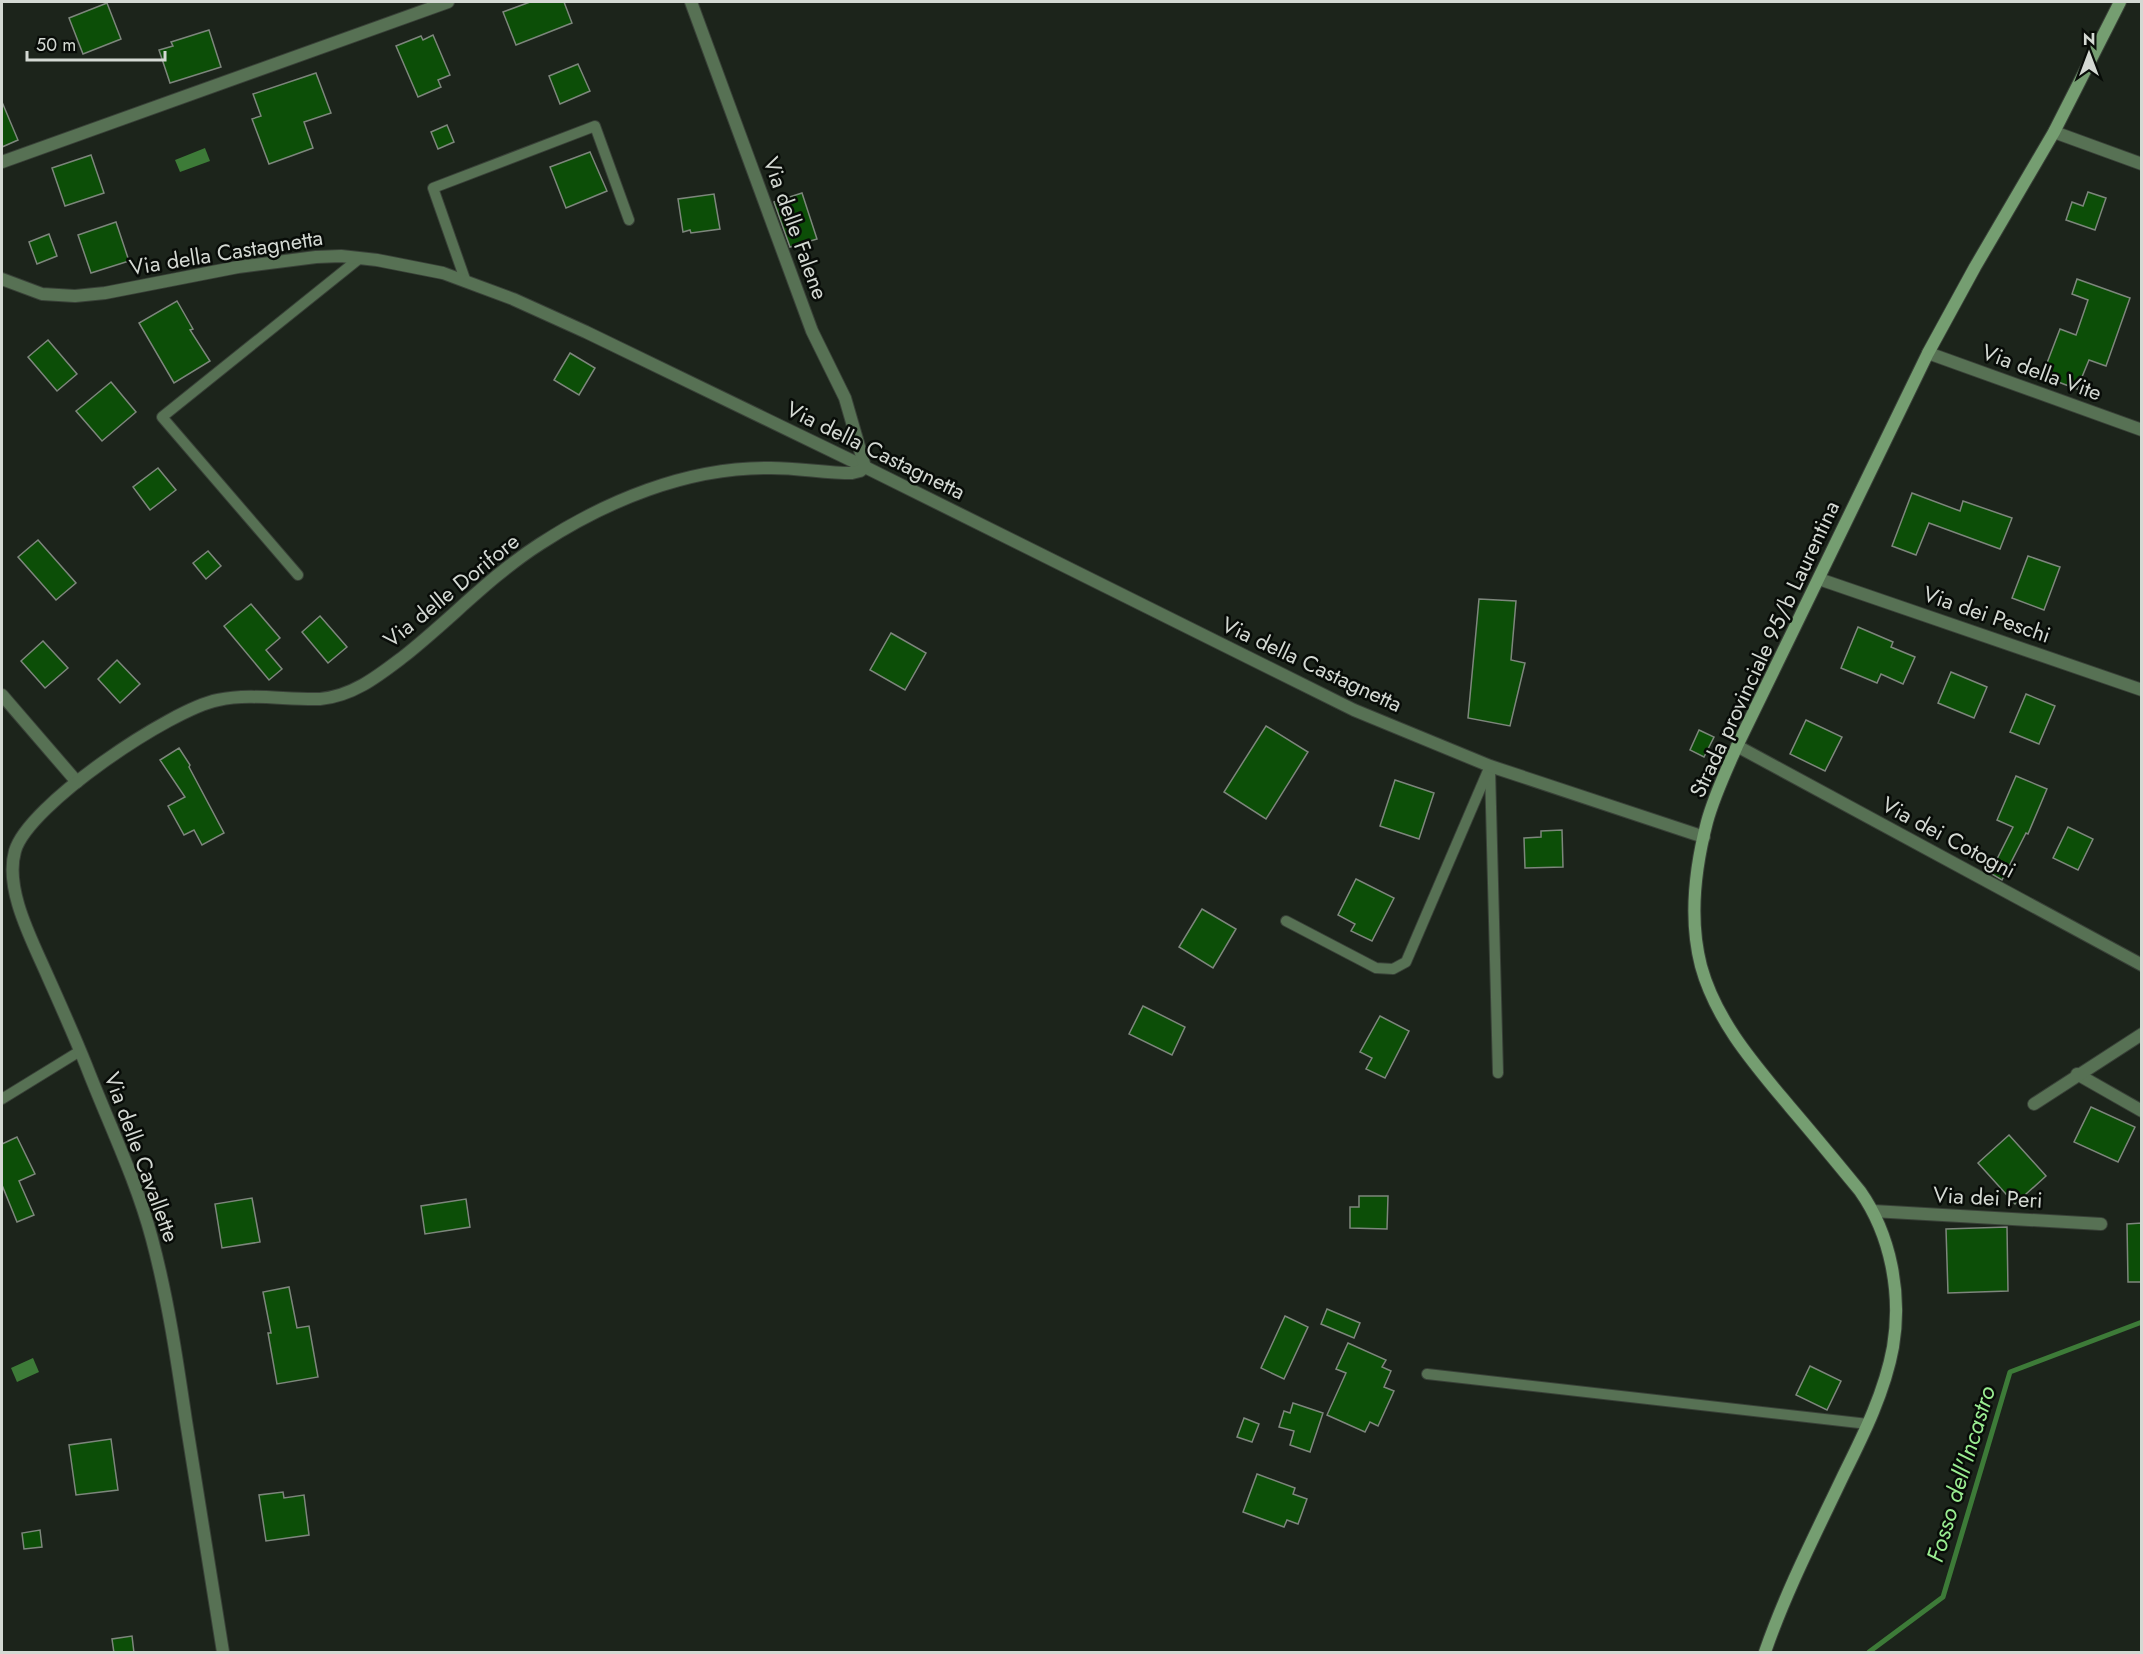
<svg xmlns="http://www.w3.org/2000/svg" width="2143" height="1654" font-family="Jost,sans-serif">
<rect width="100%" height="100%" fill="#1c241b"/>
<g fill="#3d7b38">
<polygon points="205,148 210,161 180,172 175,160"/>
<polygon points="33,1358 39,1372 17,1382 11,1368"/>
</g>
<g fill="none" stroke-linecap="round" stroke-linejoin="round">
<polyline stroke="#3d7b38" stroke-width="5" points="1869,1652 1943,1597 2010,1372 2142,1322"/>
</g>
<g fill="#0c4e07" stroke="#7d867c" stroke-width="1.5">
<polygon points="530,2 564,2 572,23 516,45 503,12"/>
<polygon points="107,3 121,39 83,54 69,18"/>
<polygon points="209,30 221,67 170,83 159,50 173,46 171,42"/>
<polygon points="433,35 450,75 438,80 441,87 418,97 396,46 421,36 423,40"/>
<polygon points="578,64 590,91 560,104 549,76"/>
<polygon points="316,73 331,113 304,122 313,148 269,164 252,119 261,116 253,94"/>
<polygon points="2,102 18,140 2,147"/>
<polygon points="447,125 454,142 438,149 431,132"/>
<polygon points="590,152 607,191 566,208 550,167"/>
<polygon points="91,155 104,193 65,206 52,168"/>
<polygon points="2088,192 2106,198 2095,230 2066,220 2072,202 2083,206"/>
<polygon points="802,193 817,239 790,247 774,202"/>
<polygon points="714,194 720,229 691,233 690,230 683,232 678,199"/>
<polygon points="116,222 129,261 91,273 78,235"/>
<polygon points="49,234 57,256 37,264 29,242"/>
<polygon points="2077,279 2130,298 2106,366 2089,360 2077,389 2042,376 2060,329 2076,335 2088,300 2072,294"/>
<polygon points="177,301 193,329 190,330 210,361 174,383 139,323"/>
<polygon points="48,340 77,374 57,391 28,357"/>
<polygon points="570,353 595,368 579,395 554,380"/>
<polygon points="111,382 136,412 102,441 76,411"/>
<polygon points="158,468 176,490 150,510 133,487"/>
<polygon points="1912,493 1960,511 1963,501 2012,518 2000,549 1929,523 1916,555 1892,546"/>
<polygon points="38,540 76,583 56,600 18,557"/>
<polygon points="208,551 221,566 206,579 193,563"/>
<polygon points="2028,556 2060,567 2044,610 2012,598"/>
<polygon points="1479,599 1516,601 1511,660 1525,663 1510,726 1468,718"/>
<polygon points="251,604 280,638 266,650 282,669 269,680 224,626"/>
<polygon points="320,616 347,647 328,663 302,632"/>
<polygon points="1858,627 1893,642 1891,647 1915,657 1903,684 1881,674 1877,683 1841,668"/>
<polygon points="891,633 926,653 905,690 870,670"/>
<polygon points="43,641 68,668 45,688 21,661"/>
<polygon points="117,660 140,684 120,703 98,679"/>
<polygon points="1951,672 1987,687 1974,718 1938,703"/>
<polygon points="2026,694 2055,706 2039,744 2010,732"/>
<polygon points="1806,720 1842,737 1825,771 1790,754"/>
<polygon points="1266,726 1308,752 1266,819 1224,792"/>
<polygon points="1699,730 1714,737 1704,757 1690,750"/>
<polygon points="179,748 190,765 189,767 224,833 202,845 194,830 184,835 168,806 185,797 160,760"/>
<polygon points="2016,776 2047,789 2028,834 2026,833 2002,880 1990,873 2013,827 1997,820"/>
<polygon points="1395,780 1434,793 1419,839 1380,826"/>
<polygon points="2068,827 2093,839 2078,870 2053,858"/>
<polygon points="1562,830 1563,867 1525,868 1524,838 1541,837 1541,831"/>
<polygon points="1356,879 1394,898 1372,941 1351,931 1355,924 1338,915"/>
<polygon points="1202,909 1236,929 1213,968 1179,947"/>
<polygon points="1143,1006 1185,1027 1172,1055 1129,1034"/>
<polygon points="1380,1016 1409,1031 1385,1078 1366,1069 1372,1058 1360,1052"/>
<polygon points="2091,1107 2135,1127 2118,1162 2074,1142"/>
<polygon points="2009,1135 2046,1176 2015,1204 1978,1163"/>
<polygon points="17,1137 35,1174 19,1181 34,1215 17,1222 2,1185 2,1144"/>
<polygon points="1359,1196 1388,1196 1387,1229 1350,1228 1350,1207 1359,1207"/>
<polygon points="252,1198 260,1242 222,1248 215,1204"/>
<polygon points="466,1199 470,1227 425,1234 421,1206"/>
<polygon points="2142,1223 2142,1282 2128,1282 2127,1224"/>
<polygon points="2007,1227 2008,1291 1948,1293 1946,1229"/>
<polygon points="289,1287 297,1328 309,1326 318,1377 277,1384 268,1333 271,1333 263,1292"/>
<polygon points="1327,1309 1360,1323 1354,1338 1321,1324"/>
<polygon points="1285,1316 1308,1327 1284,1379 1261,1368"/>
<polygon points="1348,1343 1386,1360 1382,1367 1391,1371 1384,1387 1394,1391 1378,1426 1370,1422 1365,1432 1327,1415 1346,1373 1336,1369"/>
<polygon points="1810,1366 1841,1381 1827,1410 1796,1395"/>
<polygon points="1293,1403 1323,1413 1310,1452 1290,1445 1294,1431 1279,1427 1284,1411 1290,1413"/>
<polygon points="1244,1418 1259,1424 1252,1442 1237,1437"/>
<polygon points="111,1439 118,1490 76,1495 69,1445"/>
<polygon points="1257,1474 1295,1488 1293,1494 1307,1499 1298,1524 1287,1520 1284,1527 1243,1512"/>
<polygon points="283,1492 284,1498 304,1495 309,1535 266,1541 259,1495"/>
<polygon points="40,1530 42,1547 24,1549 22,1533"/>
<polygon points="132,1636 134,1653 114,1653 112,1639"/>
</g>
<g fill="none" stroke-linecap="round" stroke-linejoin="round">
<g stroke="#394138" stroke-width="12">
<g id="service">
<polyline points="466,282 433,188 595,126 629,220"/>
<polyline points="298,575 162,417 360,258"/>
<polyline points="1490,769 1498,1073"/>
<polyline points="1286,921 1376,968 1393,969 1406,962 1490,766"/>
<polyline points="2,1099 80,1051"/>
<polyline points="1427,1374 1868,1424"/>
</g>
</g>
<g stroke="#394138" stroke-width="14">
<g id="minor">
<polyline points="2054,132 2142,164"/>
<polyline points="2,162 448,2"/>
<polyline points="2,279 42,294 75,296 105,293 238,267 316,257 341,256 377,260 443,273 513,299 586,332 865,467 1354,710 1490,766 1704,837"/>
<polyline points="1928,353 2142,430"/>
<polyline points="1819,579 2142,690"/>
<polyline points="2,695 77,782"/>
<polyline points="1737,746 2142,965"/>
<polyline points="2077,1074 2142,1111"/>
<polyline points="2034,1104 2142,1034"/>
<polyline points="1873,1211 2101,1224"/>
<path d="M 223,1652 C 211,1575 199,1498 186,1421 C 177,1360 168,1299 152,1239 C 136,1179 108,1122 86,1065 C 74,1035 61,1006 48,977 C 33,942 4,890 15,851 C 28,805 171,709 218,700 C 251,693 286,700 320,699 C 353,696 378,676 403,657 C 450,620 490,576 540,544 C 606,501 686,468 766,468 C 794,467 823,473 852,473 L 860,471 L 865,467 L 845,398 L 812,331 L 691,2"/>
</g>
</g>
<g stroke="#394138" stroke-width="14">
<path id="secondary" d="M 1765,1652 C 1786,1591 1816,1533 1844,1474 C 1864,1434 1885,1391 1893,1347 C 1902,1294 1891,1235 1860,1191 C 1837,1163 1814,1135 1790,1107 C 1755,1065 1716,1021 1701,966 C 1689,920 1695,868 1707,822 C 1714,796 1726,771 1737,746 L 1928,353 L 1975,267 L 2054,132 L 2120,2"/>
</g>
<use href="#service" stroke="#577154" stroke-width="10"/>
<use href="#minor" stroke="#577154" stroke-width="12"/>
<use href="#secondary" stroke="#759e71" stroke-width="12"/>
</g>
<g text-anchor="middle" stroke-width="5" stroke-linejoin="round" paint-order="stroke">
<g font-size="22" fill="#d4d9d3" stroke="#080c08">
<text transform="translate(796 228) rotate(70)" y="8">Via delle Falene</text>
<text transform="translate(226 252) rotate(-9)" y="8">Via della Castagnetta</text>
<text transform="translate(2042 372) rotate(20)" y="8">Via della Vite</text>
<text transform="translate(876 450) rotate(26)" y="8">Via della Castagnetta</text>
<text transform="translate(451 590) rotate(-39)" y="8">Via delle Dorifore</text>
<text transform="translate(1987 614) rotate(19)" y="8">Via dei Peschi</text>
<text transform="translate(1764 649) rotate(-65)" y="8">Strada provinciale 95/b Laurentina</text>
<text transform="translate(1312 664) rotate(25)" y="8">Via della Castagnetta</text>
<text transform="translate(1949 837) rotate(28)" y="8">Via dei Cotogni</text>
<text transform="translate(142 1157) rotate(70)" y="8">Via delle Cavallette</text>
<text transform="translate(1988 1197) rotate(3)" y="8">Via dei Peri</text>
</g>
<g font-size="24" font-style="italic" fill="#9aed91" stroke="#080c08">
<text transform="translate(1961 1474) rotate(-73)" y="8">Fosso dell'Incastro</text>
</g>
</g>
<rect width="2143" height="1654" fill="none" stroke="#d4d9d3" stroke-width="6"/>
<g transform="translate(2089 54)" stroke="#080c08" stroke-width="4.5" paint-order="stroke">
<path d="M0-4.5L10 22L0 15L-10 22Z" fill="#d4d9d3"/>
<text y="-9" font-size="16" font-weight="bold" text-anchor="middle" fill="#d4d9d3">N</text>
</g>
<path d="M27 51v9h138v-9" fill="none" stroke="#d4d9d3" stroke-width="3"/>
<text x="36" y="51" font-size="18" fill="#d4d9d3" stroke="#080c08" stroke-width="4.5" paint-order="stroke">50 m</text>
</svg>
